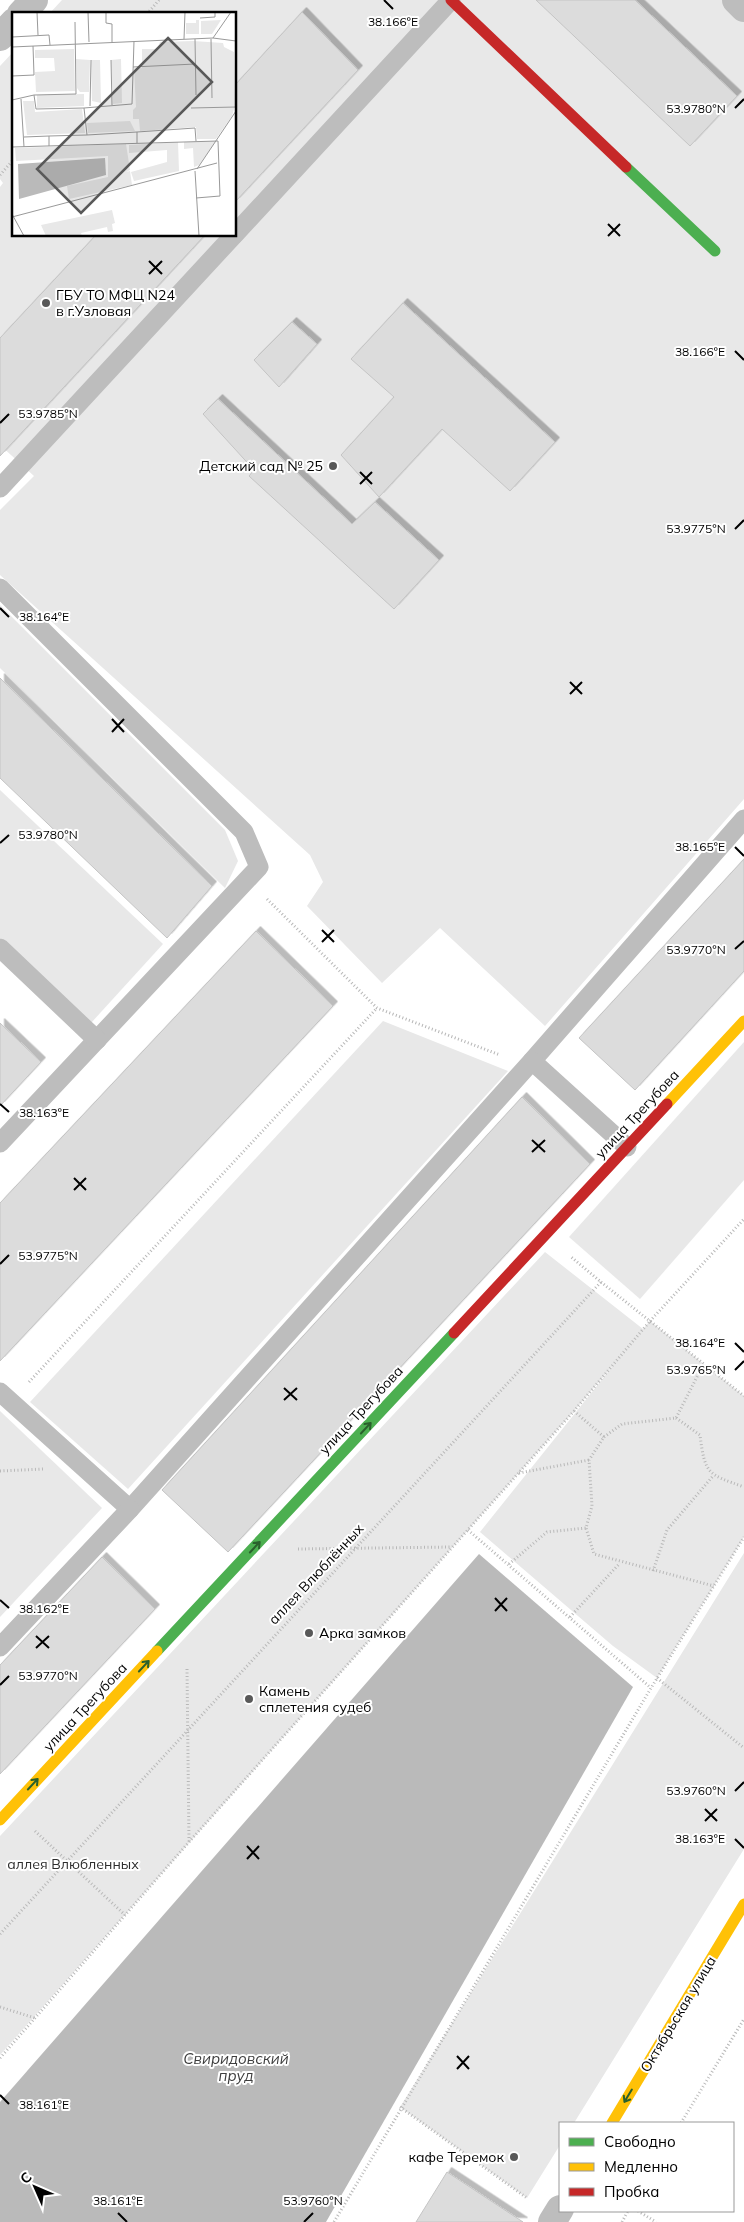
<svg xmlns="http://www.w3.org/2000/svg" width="744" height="2222" font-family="Mulish,sans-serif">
<defs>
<filter id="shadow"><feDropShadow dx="4.5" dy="-4.5" stdDeviation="0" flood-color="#0004"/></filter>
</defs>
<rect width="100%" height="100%" fill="#fff"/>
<g fill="#e8e8e8">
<polygon points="62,0 744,0 744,799 545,1026 440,928 382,983 307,906 323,882 310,855 0,575 0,510 34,476 0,445 0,187 3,183 0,179 0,66 14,51 14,235 235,235 235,14 49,14"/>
<polygon points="0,605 225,830 238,861 225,888 0,668"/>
<polygon points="0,790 163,944 91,1023 0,938"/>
<polygon points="383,1021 508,1071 128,1489 30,1402"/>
<polygon points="744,1042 744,1180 640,1299 569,1237"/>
<polygon points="545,1252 643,1329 650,1321 744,1396 744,1537 657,1678 613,1646 480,1532 616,1362 574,1411 0,2055 0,1836"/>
<polygon points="0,1411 102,1508 0,1617"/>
<polygon points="744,1553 744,1849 574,2123 560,2123 560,2145 527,2198 400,2107"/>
</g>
<polygon fill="#bababa" points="479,1554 633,1687 326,2222 0,2222 0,2102"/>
<g fill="#dcdcdc" stroke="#c4c4c4" filter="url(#shadow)">
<polygon points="536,0 635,0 737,96 690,146"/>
<polygon points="302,12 358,70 235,202 235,85"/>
<polygon points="96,235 205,235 0,456 0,338"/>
<polygon points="403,303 555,442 510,491 442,429 379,497 341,455 394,397 351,359"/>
<polygon points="292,322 317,344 279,387 254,360"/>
<polygon points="218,399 352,524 375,502 439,560 394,609 249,476 254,470 203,414"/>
<polygon points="0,678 212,886 167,938 0,778"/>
<polygon points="744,859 744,971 635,1090 579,1038"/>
<polygon points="256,931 333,1006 0,1361 0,1203"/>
<polygon points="0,1023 41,1062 0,1106"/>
<polygon points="522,1097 590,1164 228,1552 162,1490"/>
<polygon points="102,1557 155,1609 0,1774 0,1665"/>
<polygon points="447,2172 523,2222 416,2222"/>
</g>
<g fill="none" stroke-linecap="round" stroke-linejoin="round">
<g stroke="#b8b8b8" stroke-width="3" stroke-dasharray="1 2.5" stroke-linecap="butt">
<polyline points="147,14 159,0"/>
<polyline points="0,175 14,159"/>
<polyline points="267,899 377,1008 500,1055"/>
<polyline points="601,1282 651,1322"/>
<polyline points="650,1321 744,1219"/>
<polyline points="29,1382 377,1008"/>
<polyline points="574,1411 604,1437 589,1460 592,1506 586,1528 594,1554 714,1586"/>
<path d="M 676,1418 L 700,1435 C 705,1475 708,1474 744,1487"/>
<polyline points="604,1437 622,1424 676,1418 703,1365"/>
<polyline points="0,1471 44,1469"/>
<polyline points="519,1473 589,1460"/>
<polyline points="468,1530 651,1688"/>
<polyline points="298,1549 452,1547"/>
<polyline points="509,1564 547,1532 586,1528"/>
<polyline points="653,1571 667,1530 713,1476"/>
<polyline points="570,1617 620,1563"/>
<polyline points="187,1669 189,1842"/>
<polyline points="657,1678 744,1748"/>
<polyline points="35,1831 125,1915"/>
<polyline points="0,1934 601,1282 570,1256"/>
<polyline points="0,2007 35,2018"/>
<polyline points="0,2058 189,1842 574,1411 650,1321 744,1396"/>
<polyline points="400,2107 527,2198"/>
<polyline points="681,2123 744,2019"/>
<polyline points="638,2211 656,2222"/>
<polyline points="334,2222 651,1688 744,1537"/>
<polyline points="622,2222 628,2211"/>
</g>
<g stroke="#bdbdbd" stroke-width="19">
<polyline points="235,234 451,0"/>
<polyline points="0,488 234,235"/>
<polyline points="0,588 244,832 259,867 0,1143"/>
<polyline points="0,948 97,1040"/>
<polyline points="532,1061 744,819"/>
<polyline points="0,1392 130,1509 532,1061 627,1147"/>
<polyline points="0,1647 130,1509"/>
</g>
<g stroke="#bdbdbd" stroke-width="28">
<polyline points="736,0 744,8"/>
<polyline points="21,14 34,0"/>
<polyline points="0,37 14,22"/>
<polyline points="552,2222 560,2209"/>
</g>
<g stroke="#4caf50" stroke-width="11">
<polyline points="626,167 715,251"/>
<polyline points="157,1651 454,1333"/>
</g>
<g stroke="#ffc107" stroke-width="11">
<polyline points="667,1104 744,1021"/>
<polyline points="0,1820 157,1651"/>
<polyline points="612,2123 744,1904"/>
</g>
<g stroke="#c62828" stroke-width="11">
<polyline points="451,0 626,167"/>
<polyline points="454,1333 667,1104"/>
</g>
</g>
<defs><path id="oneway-shaft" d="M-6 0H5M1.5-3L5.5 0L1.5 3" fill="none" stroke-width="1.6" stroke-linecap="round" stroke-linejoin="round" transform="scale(1.25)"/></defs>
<g stroke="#2a602c">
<use href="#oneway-shaft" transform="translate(366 1428) rotate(-47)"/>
<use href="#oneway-shaft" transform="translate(255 1547) rotate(-47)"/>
<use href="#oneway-shaft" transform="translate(144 1666) rotate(-47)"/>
<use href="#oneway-shaft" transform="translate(33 1784) rotate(-47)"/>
<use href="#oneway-shaft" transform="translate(628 2096) rotate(121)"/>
</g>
<path fill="none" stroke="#000" stroke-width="2" d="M 384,0 L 393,9M 735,108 L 744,99M 608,224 L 620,236M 608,236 L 620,224M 149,261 L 162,274M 149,274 L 162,261M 735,351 L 744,360M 0,423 L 9,414M 360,472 L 372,484M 360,484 L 372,472M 735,529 L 744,520M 0,608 L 9,617M 570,682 L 582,694M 570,694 L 582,682M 112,719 L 124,732M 112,732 L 124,719M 0,843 L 9,835M 735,847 L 744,856M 322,930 L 334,942M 322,942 L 334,930M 735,949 L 744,941M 0,1104 L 9,1112M 532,1140 L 545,1152M 532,1152 L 545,1140M 74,1178 L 86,1190M 74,1190 L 86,1178M 0,1264 L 9,1255M 735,1343 L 744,1352M 735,1370 L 744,1361M 284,1388 L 297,1400M 284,1400 L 297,1388M 495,1598 L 507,1611M 0,1600 L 9,1608M 495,1611 L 507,1598M 36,1636 L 49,1648M 36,1648 L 49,1636M 0,1685 L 9,1676M 735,1791 L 744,1782M 705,1809 L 717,1821M 705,1821 L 717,1809M 735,1839 L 744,1848M 247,1846 L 259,1859M 247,1859 L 259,1846M 457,2056 L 469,2069M 457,2069 L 469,2056M 0,2095 L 9,2104M 118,2213 L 127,2222M 304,2222 L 313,2213"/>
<g fill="#595959" stroke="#fff" stroke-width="2">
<circle cx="46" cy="303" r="5"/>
<circle cx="333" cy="466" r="5"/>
<circle cx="309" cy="1633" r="5"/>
<circle cx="249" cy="1699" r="5"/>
<circle cx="514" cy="2157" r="5"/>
</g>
<g text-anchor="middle" stroke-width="4" stroke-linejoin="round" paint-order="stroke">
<g font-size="14" fill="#000" stroke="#fff" text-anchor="start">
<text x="56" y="300">ГБУ ТО МФЦ N24<tspan x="56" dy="16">в г.Узловая</tspan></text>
<text x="323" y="471" text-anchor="end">Детский сад № 25</text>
<text x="319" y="1638">Арка замков</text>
<text x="259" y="1696">Камень<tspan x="259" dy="16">сплетения судеб</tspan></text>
<text x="504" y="2162" text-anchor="end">кафе Теремок</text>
</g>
<g font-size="14" fill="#000" stroke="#fff">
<text transform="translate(637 1114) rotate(-47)" y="5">улица Трегубова</text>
<text transform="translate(361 1410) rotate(-47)" y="5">улица Трегубова</text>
<text transform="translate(316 1574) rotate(-47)" y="5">аллея Влюблённых</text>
<text transform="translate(85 1707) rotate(-47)" y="5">улица Трегубова</text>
<text transform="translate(678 2014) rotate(-59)" y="5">Октябрьская улица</text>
</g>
<g font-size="14" fill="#2d2d2d" stroke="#fff">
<text x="73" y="1869">аллея Влюбленных</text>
</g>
<g font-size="15" font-style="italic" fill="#3e3e3e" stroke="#fff">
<text x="236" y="2064">Свиридовский<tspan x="236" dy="17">пруд</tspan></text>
</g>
</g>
<g transform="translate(12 12)">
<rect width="224" height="224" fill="#fff"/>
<path d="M 184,8 L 187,8 L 187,22 L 174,22 L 174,11 L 184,11 ZM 209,8 L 200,22 L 189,22 L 189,9 ZM 181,29 L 211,31 L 212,35 L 222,40 L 223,93 L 220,104 L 204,127 L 185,127 L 184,115 L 128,119 L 127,107 L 121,107 L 121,98 L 124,95 L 122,56 L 130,56 L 130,37 L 145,37 L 148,30 ZM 62,37 L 63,79 L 24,80 L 23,60 L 43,59 L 42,46 L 23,46 L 23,38 ZM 64,47 L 78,48 L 77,80 L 68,80 L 65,76 ZM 109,47 L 110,91 L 101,92 L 99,48 ZM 79,48 L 88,48 L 89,91 L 80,89 ZM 72,82 L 72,94 L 25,96 L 25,83 ZM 11,89 L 22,89 L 23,100 L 70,97 L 73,121 L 15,123 ZM 118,109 L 123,119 L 76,121 L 75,111 ZM 204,129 L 187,153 L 182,155 L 181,136 L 172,137 L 172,130 ZM 166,130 L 167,159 L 122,169 L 119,160 L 155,150 L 155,138 L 117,141 L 117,133 ZM 114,132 L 118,158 L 114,160 L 118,159 L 120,173 L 57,187 L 55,174 L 96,165 L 96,144 L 4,149 L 3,136 ZM 100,198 L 103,211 L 100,212 L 101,219 L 96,220 L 95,215 L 69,221 L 70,224 L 34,224 L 29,213 Z" fill="#e8e8e8"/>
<path d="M 93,146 L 94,163 L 7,187 L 6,152 Z" fill="#bababa"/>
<path fill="none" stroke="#999" stroke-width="1" d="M 25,0 L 26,23M 76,0 L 77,30M 94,0 L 94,11 L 100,12 L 100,30M 188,6 L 203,5 L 203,0M 0,25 L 37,23 L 38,33M 201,26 L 219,0M 172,27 L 173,0M 183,27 L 184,83M 199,27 L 200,86M 122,29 L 120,92 L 72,96 L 75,123 L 125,120 L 125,131M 0,35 L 201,26 L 224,29M 99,48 L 100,93M 121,55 L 183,52M 0,64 L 22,63 L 21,34M 22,83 L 24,97 L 72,96M 9,87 L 12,135M 0,88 L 22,83 L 64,82 L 63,10M 78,94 L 79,48M 179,96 L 224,95M 125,120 L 183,116 L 184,129M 12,125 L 37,124M 37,134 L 37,124 L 75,123M 0,135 L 206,129M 185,157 L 224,99M 183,159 L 187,224M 184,186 L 208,184 L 206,129M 0,202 L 12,224M 0,205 L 205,151"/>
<path fill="#595959" fill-opacity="0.15" stroke="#595959" stroke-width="2.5" d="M 156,26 L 200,70 L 69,201 L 25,157 Z"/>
<rect width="224" height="224" fill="none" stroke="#000" stroke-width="2.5"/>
</g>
<g font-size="12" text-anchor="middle" fill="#000" stroke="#fff" stroke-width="4" stroke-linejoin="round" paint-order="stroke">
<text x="393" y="26">38.166°E</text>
<text x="696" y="113">53.9780°N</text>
<text x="700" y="356">38.166°E</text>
<text x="48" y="418">53.9785°N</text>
<text x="696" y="533">53.9775°N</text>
<text x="44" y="621">38.164°E</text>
<text x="48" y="839">53.9780°N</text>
<text x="700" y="851">38.165°E</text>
<text x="696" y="954">53.9770°N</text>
<text x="44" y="1117">38.163°E</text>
<text x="48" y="1260">53.9775°N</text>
<text x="700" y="1347">38.164°E</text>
<text x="696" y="1374">53.9765°N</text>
<text x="44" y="1613">38.162°E</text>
<text x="48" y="1680">53.9770°N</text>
<text x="696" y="1795">53.9760°N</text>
<text x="700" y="1843">38.163°E</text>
<text x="44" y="2109">38.161°E</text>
<text x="118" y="2205">38.161°E</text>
<text x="313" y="2205">53.9760°N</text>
</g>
<rect x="559" y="2122" width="175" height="90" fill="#ffffff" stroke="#999999"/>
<rect x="569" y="2138" width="25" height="8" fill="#4caf50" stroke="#999999"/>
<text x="604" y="2147" font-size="15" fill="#000000">Свободно</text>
<rect x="569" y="2163" width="25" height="8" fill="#ffc107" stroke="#999999"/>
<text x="604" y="2172" font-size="15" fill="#000000">Медленно</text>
<rect x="569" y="2188" width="25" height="8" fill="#c62828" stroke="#999999"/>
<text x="604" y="2197" font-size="15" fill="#000000">Пробка</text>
<g transform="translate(35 2187) rotate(315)" stroke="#ffffff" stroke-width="4" paint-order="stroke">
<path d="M0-4L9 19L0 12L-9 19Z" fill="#000000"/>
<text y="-8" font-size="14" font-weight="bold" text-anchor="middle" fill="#000000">С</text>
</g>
</svg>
